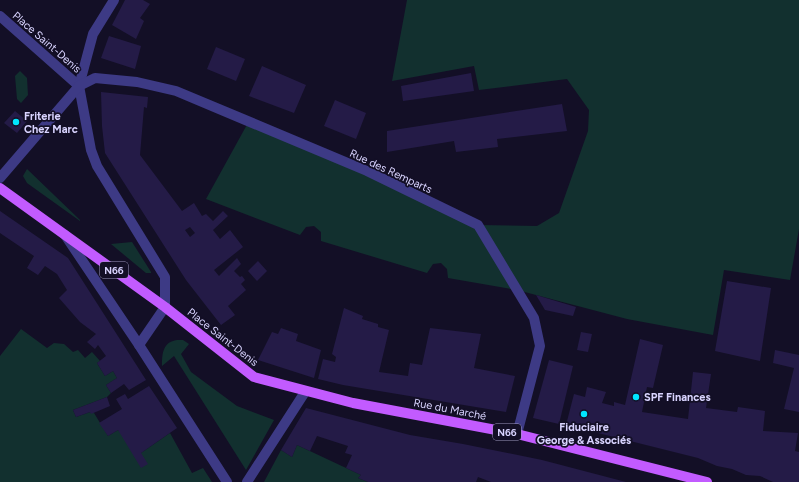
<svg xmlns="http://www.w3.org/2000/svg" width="799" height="482" font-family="Figtree,sans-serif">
<rect width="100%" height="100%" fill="#130f26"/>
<g fill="#12302f">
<polygon points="407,0 799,0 799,229 790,280 724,270 713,335 627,319 517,290 448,278 447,269 441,263 433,264 427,273 321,241 321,232 314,226 306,227 300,235 206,199 249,121 478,225 537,226 559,213 588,131 589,110 567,79 479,90 474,66 392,81"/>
<polygon points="20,71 27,78 28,95 21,103 17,99 15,76"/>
<polygon points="27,169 80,220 80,221 27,183 23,176"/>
<polygon points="132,242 151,272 151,273 146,273 111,244"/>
<polygon points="21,329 47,348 54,343 64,344 73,352 78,350 85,358 92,352 100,361 97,363 105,376 113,371 117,378 106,385 111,393 107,397 73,410 76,417 90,412 94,413 108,436 118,430 141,453 170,433 192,473 203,468 212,482 0,482 0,356"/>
<path d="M 177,340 L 183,340 L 189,344 L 181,354 L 191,372 L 237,406 L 274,420 L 246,470 L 174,356 L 162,366 C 162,353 163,342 177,340 Z"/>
<polygon points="297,445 361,475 358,478 368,482 264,482 281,450 292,457"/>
</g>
<g fill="#241b47" fill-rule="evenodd">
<polygon points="125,0 143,0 150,4 140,18 144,21 136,39 112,25"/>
<polygon points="109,36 141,46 135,69 101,58"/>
<polygon points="216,47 245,59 236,81 207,69"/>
<polygon points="262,66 306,85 294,113 249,96"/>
<polygon points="471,73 474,91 403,101 401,86"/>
<path d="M 101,92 L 148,97 L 147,108 L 144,107 L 140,155 L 182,211 L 194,203 L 202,216 L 206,214 L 213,221 L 223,211 L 228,216 L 213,230 L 220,239 L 230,230 L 243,247 L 214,270 L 219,276 L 237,258 L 241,264 L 234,271 L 240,277 L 242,276 L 245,280 L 241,284 L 246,290 L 228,306 L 235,315 L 221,325 L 186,280 L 105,153 L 102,126 ZM 190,227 L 195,233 L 190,237 L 185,230 Z"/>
<polygon points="335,100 366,113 356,139 324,126"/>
<polygon points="562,104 567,131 497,139 498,147 456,152 454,141 387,152 387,131"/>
<polygon points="15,111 27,121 17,133 4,123"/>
<polygon points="0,211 68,258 146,380 129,390 124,384 111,393 106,385 117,378 113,371 105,376 97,363 106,356 98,345 95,349 87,342 96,334 80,322 59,298 67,290 57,274 45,266 38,275 27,268 34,256 0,233"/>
<polygon points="258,261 267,271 257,281 248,271"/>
<polygon points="727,281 771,288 760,361 715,351"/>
<polygon points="536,295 576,307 573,316 545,310"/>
<polygon points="344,308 363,316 362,319 378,324 378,327 389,330 379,372 408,376 410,363 422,365 430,328 481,334 474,368 515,376 506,412 343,385 318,379 323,359 335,362 336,357 332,354"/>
<polygon points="281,328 298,334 296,341 321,350 314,378 258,360 272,332 278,334"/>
<polygon points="581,332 592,334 588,352 577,350"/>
<polygon points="640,339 663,345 653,388 647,387 642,412 688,419 693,372 711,374 706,408 737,412 738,407 765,411 763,431 798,433 795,451 799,452 799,482 773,482 760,476 746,475 732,469 717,466 698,458 566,425 574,394 585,397 587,387 606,392 602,403 614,406 614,402 625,405"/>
<polygon points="775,350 799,355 799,412 784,409 794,368 773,363"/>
<polygon points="549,360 573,366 559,424 533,418"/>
<polygon points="149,386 177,428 141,453 148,464 141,468 118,430 108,436 99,423 122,409 116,399 125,394 128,399"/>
<polygon points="107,397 110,406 91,414 90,412 76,417 73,410"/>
<polygon points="306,408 410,435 463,444 542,460 626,482 491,482 478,477 476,482 368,482 358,478 361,475 346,468 352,455 345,453 348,446 317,436 310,451 297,445 292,457 281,450"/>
</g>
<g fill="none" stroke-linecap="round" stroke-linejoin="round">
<g stroke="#3d3a85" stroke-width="10">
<polyline points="0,16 79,86 91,150 97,166 165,277 165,307 139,345 227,482"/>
<polyline points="79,86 93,34 114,0"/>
<polyline points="0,178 79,86 95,78 137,82 176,91 367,171 478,225 534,318 540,346 517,434"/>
<polyline points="65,235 139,345"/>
<polyline points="247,482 305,392"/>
</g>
<polyline stroke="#c25bff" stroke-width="10" points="0,188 165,307 254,377 353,403 517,434 707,482"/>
</g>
<g fill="#00e5ff" stroke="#130f26" stroke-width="1.5">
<circle cx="16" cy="122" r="4"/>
<circle cx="636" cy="397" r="4"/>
<circle cx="584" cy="414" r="4"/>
</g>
<g text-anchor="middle" stroke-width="3.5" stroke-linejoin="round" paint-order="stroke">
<g fill="#130f26" stroke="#9e99be" stroke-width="1">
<rect x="100" y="262" width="28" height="16" rx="3"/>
<rect x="493" y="424" width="28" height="16" rx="3"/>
</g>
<g font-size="10" font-weight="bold" fill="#d9d4ff">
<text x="114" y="274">N66</text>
<text x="507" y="436">N66</text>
</g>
<g font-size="11" fill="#d9d4ff" stroke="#130f26">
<text transform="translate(47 42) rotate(41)" y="4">Place Saint-Denis</text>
<text transform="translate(391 171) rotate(25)" y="4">Rue des Remparts</text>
<text transform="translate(223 337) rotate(38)" y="4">Place Saint-Denis</text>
<text transform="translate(450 409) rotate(11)" y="4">Rue du Marché</text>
</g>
<g font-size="11" font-weight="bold" fill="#d9d4ff" stroke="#130f26" text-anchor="start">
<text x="24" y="120">Friterie<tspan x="24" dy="13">Chez Marc</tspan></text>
<text x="644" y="401">SPF Finances</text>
<text x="584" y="431" text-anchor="middle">Fiduciaire<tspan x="584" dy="13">George &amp; Associés</tspan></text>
</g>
</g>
</svg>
